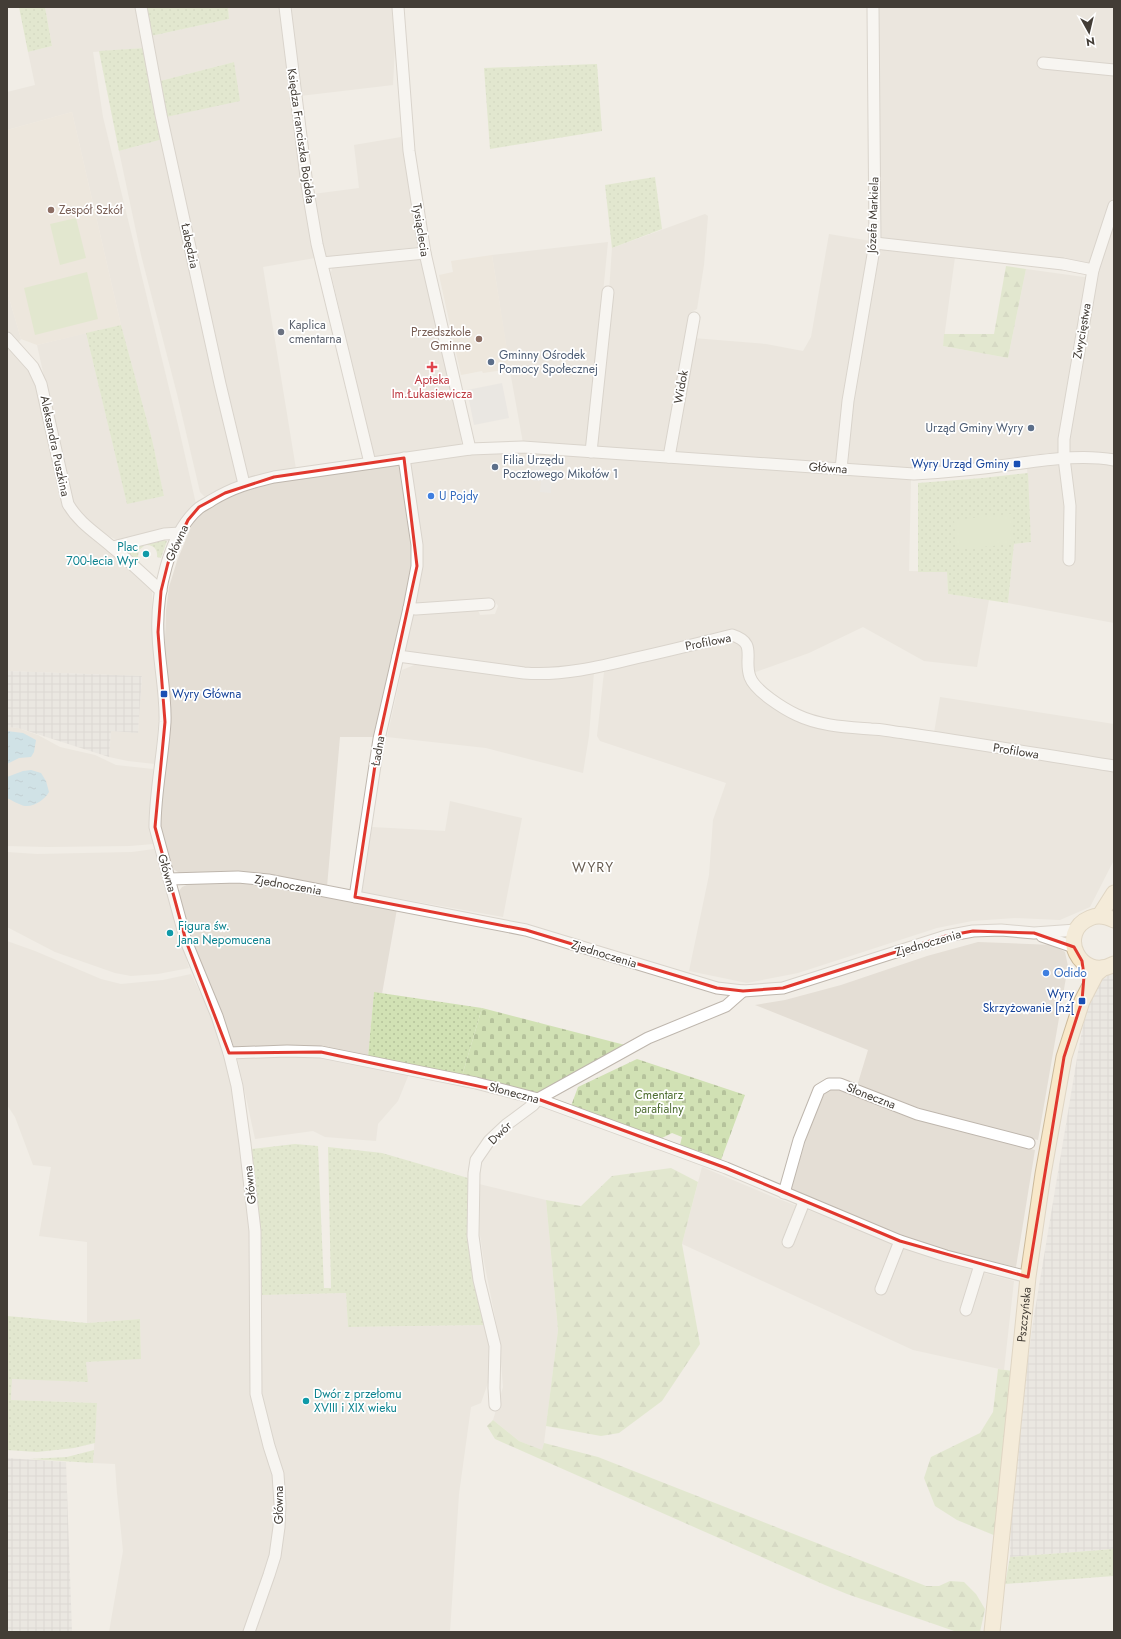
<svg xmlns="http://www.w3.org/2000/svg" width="1121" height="1639" font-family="Jost,sans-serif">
<defs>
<pattern id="industrial-grid" width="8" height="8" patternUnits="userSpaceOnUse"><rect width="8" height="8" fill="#e3dfdb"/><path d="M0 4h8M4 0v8" fill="none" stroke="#c4c0bd"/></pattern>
<pattern id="grass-dots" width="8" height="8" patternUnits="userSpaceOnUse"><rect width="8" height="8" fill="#d1e1b4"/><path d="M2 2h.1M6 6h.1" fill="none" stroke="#b5c29b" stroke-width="1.8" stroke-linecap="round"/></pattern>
<pattern id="forest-firs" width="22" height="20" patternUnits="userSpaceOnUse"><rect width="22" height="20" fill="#d1e1b4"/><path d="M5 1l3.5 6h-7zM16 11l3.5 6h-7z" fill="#b5c29b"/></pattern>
<pattern id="cemetery-stones" width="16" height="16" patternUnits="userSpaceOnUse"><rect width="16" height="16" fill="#d1e1b4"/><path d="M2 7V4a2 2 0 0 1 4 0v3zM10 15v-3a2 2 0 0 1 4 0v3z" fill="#b5c29b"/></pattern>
<pattern id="water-ripples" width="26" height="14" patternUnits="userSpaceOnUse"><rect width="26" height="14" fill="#a9d4e7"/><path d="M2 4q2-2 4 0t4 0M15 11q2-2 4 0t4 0" fill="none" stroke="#8badbc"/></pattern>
</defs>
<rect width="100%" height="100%" fill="#f1ede6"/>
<g fill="#e4ded5">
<polygon points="45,7 138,7 144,48 93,52 103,117 179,429 196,504 177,527 172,529 119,541 109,536 92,525 79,511 72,502 37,345 86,333 127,503 164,496 152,439 121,325 72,112 7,130 7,92 35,85 28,52 52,46"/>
<polygon points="228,7 280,7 315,258 263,267 296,469 245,477 165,117 234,62 160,81 151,36 229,19"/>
<polygon points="291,7 397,7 393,85 300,96"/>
<polygon points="877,7 1114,7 1114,194 1090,264 1077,264 881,242 880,238"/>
<polygon points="401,137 419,247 325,257 313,194 359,188 354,145"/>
<polygon points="163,139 239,481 219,489 205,497 200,492 177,394 141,255 119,151"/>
<polygon points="705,214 708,216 704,265 697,309 691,312 668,452 595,446 604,365 612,248"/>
<polygon points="1114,216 1114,455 1095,452 1069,452 1067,450 1099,264"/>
<polygon points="829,234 871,241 837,462 673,453 693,338 766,344 803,351 811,337"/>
<polygon points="608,242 588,446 523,443 510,371 492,255"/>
<polygon points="889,247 955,257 943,346 1008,358 1026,269 1091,278 1059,452 910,470 848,465 853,400 880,251"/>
<polygon points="417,256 422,259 462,438 461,444 458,447 377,457 373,455 331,273 332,268 335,265"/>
<polygon points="7,291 21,339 18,343 7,332"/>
<polygon points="7,342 23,359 37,385 66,506 148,583 152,590 153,631 159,715 155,764 128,761 109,757 111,731 138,733 142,676 7,671"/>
<polygon points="482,453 544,454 911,478 909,571 947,572 948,594 989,600 977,667 924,661 863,627 809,653 753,673 741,634 599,663 536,672 407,653 405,647 412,613 477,608 480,615 495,614 498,606 494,600 416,604 414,602 409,465 411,462 423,460"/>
<polygon points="1095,462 1114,464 1114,623 1008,603 1014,544 1031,542 1027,468"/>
<polygon points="398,464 402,466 414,565 377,737 340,737 327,887 258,873 231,872 181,874 173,869 168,862 159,819 166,610 169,587 177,561 194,520 203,511 244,489 266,483"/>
<polygon points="733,639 742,647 746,680 822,729 974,748 1044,761 1114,771 1114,860 1090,907 1060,920 1015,918 972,921 937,928 798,973 747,983 689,971 709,875 713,820 726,783 600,741 597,736 604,672"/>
<polygon points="419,663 529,679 594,672 589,736 583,773 486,748 387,737 402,670"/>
<polygon points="940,697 1114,724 1114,764 934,733"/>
<polygon points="7,727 18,728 38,735 60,747 95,755 116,765 153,769 151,818 153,844 130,846 48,847 7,846"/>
<polygon points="450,801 522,818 503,917 362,892 372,827 445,831"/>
<polygon points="154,849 189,968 158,974 131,976 115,973 55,952 7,927 7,852 37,854 132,852"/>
<polygon points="237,882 257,882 397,909 382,994 374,993 368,1057 235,1050 221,1012 198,961 179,898 179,891 182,887 189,884"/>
<polygon points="7,941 35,951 101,979 121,984 163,980 191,974 213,1019 231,1078 251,1234 252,1388 275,1481 274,1543 244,1632 109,1632 123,1551 117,1493 115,1464 93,1463 97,1403 11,1400 12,1378 87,1382 86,1362 141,1358 140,1319 87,1323 87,1242 39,1236 51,1167 33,1165 15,1117 7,1105"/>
<polygon points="978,942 1053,945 1065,952 1068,966 1038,1140 1011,1134 927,1111 857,1086 868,1050 755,1005 785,1000 841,985 927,956"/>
<polygon points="311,1055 409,1074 398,1101 378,1124 376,1141 325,1137 313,1131 255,1139 237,1056"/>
<polygon points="833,1088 934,1124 1035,1150 1016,1267 949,1252 887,1233 790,1192 808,1133 824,1094"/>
<polygon points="702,1167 771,1196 947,1263 1014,1281 1004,1370 913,1350 682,1244"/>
<polygon points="479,1184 546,1200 558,1330 543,1451 519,1441 493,1420 503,1387 499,1337 484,1262 480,1235"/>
<polygon points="346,1293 348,1327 485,1325 490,1346 490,1377 481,1403 471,1407 459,1494 450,1632 253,1632 282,1525 262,1390 262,1295"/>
</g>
<g fill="url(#industrial-grid)">
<polygon points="7,671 142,676 138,733 111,731 109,757 18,728 7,727"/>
<polygon points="1114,958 1114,1549 1010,1557 1011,1490 1032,1328 1078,1052 1095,964"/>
<polygon points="7,1458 66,1462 72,1632 7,1632"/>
</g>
<g fill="#e9e0d2">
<polygon points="72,112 121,325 37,345 21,339 7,291 7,130"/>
<polygon points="492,255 510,369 483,373 482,371 461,375 439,275 453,272 451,261"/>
</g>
<g fill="url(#grass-dots)">
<polygon points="19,7 45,7 52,46 28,52"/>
<polygon points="146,7 228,7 229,19 151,36"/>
<polygon points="144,48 149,85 160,81 234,62 240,101 166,117 163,139 119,151 99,51"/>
<polygon points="597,64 602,131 490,149 484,68"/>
<polygon points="655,177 662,229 612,248 605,185"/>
<polygon points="121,325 152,439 164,496 127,504 86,333"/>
<polygon points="1028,473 1031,542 1014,544 1008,603 948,594 947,572 918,572 918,483 983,478"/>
<path d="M 162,539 L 167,541 L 161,558 L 157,557 C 158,550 154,545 147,545 L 146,543 Z"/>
<polygon points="143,544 144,546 139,550 138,556 140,561 139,563 129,554 127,550 129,548"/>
<polygon points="374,992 482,1008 462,1076 368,1057"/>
<polygon points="295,1144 318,1146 324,1288 331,1288 328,1147 382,1153 468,1178 469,1245 485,1325 348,1327 346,1293 262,1295 251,1149"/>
<polygon points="7,1316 87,1323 140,1319 141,1359 86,1362 88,1382 12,1379 11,1400 97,1403 95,1443 74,1448 37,1452 7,1450"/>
<polygon points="94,1450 93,1463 30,1459 67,1457"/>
<polygon points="1114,1549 1114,1576 1005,1584 1010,1557"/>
</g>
<g fill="url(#forest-firs)">
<polygon points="1006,266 1026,269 1008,358 943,346 944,334 994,334"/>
<polygon points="671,1168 698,1182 682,1244 700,1344 662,1401 619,1433 601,1436 546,1426 558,1330 546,1200 581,1206 612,1176"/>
<polygon points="998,1369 1013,1371 996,1536 957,1520 935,1506 924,1478 931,1457 980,1433 993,1412"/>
<polygon points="493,1420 519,1441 542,1450 544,1443 598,1457 926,1586 939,1586 950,1581 964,1582 976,1594 985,1609 980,1632 957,1632 847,1594 825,1585 495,1439 487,1426"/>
</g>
<g fill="url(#cemetery-stones)">
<polygon points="482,1008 625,1045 537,1096 462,1076"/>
<polygon points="637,1059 745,1095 721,1160 680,1145 682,1137 672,1133 662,1138 571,1106 578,1087"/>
</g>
<g fill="#d1e1b4">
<polygon points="76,218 86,258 60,265 50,224"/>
<polygon points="87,272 98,319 35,335 24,288"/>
<polygon points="1011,514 1014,544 957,549 954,520"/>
</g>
<g fill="#e3e0de">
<polygon points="502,383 509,418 474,425 467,390"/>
<polygon points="534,461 552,462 551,493 540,492 541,481 533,481"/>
</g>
<g fill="url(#water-ripples)">
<polygon points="7,731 23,733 36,740 34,752 31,757 19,758 7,764"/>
<path d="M 31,770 L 41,773 L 46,781 L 49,792 C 45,799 35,807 25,806 C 19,805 12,800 7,798 L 7,777 L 23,771 Z"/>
</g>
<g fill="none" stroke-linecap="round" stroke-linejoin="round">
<g stroke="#beb6ad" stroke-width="13">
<g id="minor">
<polyline points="141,7 161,115 220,384 244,484"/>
<polyline points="285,7 307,185 317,244 370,463"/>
<polyline points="398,7 409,151 425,253 470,449"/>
<polyline points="1043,63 1114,70"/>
<polyline points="875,243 1063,264 1093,270"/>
<polyline points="322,263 425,253"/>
<path d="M 7,338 L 33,367 L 41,384 L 68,504 C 79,523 96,533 112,547 C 129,561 145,576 161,591"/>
<polyline points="591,452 608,292"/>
<polyline points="669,457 694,318"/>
<polyline points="841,469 848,401 875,243 873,7"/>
<polyline points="113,547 164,534 180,533"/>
<polyline points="1069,560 1070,506 1064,458 1064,439 1093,270 1114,206"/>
<polyline points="409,608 416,609 489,604"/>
<path d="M 398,656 L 524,673 C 562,676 599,667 636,658 C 668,651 700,643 732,635 C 758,643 743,658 750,677 C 755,691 784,709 797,715 C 820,726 846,727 871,729 C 882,729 893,732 904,733 C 974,743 1044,755 1114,766"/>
<polyline points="169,879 238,877 268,880 526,930 717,988 743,991 783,988 946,936 973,931 1001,930 1034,933 1076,930"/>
<polyline points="355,897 379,739 409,608 417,566 417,545 404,458"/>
<polyline points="1042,936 1074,947"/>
<polyline points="229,1053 287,1051 321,1052 476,1083 538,1099 726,1168 900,1241 946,1256 1028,1277"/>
<polyline points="784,1193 799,1140 819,1090 829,1084 840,1084 917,1114 1029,1143"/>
<polyline points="788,1242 804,1202"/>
<polyline points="881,1289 900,1241"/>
<polyline points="966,1310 980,1265"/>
<polyline points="495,1405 494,1388 495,1346 479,1280 473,1236 474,1173 476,1160 489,1141 506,1125 533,1105 538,1099 648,1038 726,1006 743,991"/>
<path d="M 249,1632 L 269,1575 L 275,1556 L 279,1527 L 280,1504 L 278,1474 L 269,1446 L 256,1394 L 255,1231 L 245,1144 L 237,1086 L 229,1053 L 217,1016 L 186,941 L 155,827 C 155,792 163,757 165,722 C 166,692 159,664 158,634 C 156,596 168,534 199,508 C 203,505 208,503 212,500 C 234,487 249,483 274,477 L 470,449 L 523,447 L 914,474 C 947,472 980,469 1014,464 C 1047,460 1081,454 1114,460"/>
</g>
</g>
<g stroke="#ccba9b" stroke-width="17">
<g id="secondary">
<polyline points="1100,915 1114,893"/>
<path d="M 1114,920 C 1106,916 1098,914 1090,918 C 1056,932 1080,983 1114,964"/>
<path id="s1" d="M 992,1632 L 1028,1277 L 1043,1174 L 1064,1057 L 1082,1001 L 1096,974 L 1103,968"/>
</g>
</g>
<use href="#minor" stroke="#fff" stroke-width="11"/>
<use href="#secondary" stroke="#f8e8c9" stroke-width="15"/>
</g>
<path d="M0 0H1121V1639H0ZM 404,458 L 417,566 L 379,739 L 355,897 L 526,930 L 717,988 L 743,991 L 783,988 L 946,936 L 973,931 L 1034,933 L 1074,947 L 1082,961 L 1084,976 L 1082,1001 L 1064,1057 L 1028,1277 L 900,1241 L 726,1168 L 538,1099 L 321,1052 L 229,1053 L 186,941 L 155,827 L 165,722 L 158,632 L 161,591 L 168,563 L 188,520 L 199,507 L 225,493 L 274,477 Z" fill="#f1ede6" fill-opacity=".55" fill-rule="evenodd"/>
<path fill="none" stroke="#e1382e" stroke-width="3" stroke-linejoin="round" d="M 404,458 L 417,566 L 379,739 L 355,897 L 526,930 L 717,988 L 743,991 L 783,988 L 946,936 L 973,931 L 1034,933 L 1074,947 L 1082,961 L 1084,976 L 1082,1001 L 1064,1057 L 1028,1277 L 900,1241 L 726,1168 L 538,1099 L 321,1052 L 229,1053 L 186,941 L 155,827 L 165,722 L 158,632 L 161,591 L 168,563 L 188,520 L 199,507 L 225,493 L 274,477 Z"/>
<g fill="#8d6e63" stroke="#fff" stroke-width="1.5">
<circle cx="51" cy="210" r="4"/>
<circle cx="479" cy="339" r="4"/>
</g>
<circle fill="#6b7280" stroke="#fff" stroke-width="1.5" cx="281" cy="332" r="4"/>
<g fill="#5c6f8a" stroke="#fff" stroke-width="1.5">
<circle cx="491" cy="362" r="4"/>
<circle cx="1031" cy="428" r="4"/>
<circle cx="495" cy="467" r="4"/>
</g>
<path fill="#e0444e" stroke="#fff" stroke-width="1.5" d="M430 361h4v4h4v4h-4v4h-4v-4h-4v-4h4z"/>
<g fill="#1a4fb4" stroke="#fff" stroke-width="1.5">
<rect x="1013" y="460" width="8" height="8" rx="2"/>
<rect x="160" y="690" width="8" height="8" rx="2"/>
<rect x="1078" y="997" width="8" height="8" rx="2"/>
</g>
<g fill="#3f7fe0" stroke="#fff" stroke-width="1.5">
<circle cx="431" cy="496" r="4"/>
<circle cx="1046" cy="973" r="4"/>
</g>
<g fill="#0f9aa8" stroke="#fff" stroke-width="1.5">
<circle cx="146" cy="554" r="4"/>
<circle cx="170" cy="933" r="4"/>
<circle cx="306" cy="1401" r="4"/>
</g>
<g text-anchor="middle" stroke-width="3.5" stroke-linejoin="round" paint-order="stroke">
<g font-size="12" fill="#433d36" stroke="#fff">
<text transform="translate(301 136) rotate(82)" y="4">Księdza Franciszka Bojdoła</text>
<text transform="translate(873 215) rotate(-88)" y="4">Józefa Markiela</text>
<text transform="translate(421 230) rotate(81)" y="4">Tysiąclecia</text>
<text transform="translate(190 246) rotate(78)" y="4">Łabędzia</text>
<text transform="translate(1082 331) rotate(-80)" y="4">Zwycięstwa</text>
<text transform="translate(681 387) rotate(-80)" y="4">Widok</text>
<text transform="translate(55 446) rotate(78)" y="4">Aleksandra Puszkina</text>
<text transform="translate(828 468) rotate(4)" y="4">Główna</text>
<text transform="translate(177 543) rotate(-66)" y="4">Główna</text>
<text transform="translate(708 642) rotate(-11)" y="4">Profilowa</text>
<text transform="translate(378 751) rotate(-80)" y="4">Ładna</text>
<text transform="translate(1016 751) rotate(9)" y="4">Profilowa</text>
<text transform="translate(167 873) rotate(74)" y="4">Główna</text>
<text transform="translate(288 885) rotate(10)" y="4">Zjednoczenia</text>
<text transform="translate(928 943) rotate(-16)" y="4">Zjednoczenia</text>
<text transform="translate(604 954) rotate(17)" y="4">Zjednoczenia</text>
<text transform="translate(514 1093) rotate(15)" y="4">Słoneczna</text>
<text transform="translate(871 1096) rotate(21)" y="4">Słoneczna</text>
<text transform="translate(500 1133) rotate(-44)" y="4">Dwór</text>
<text transform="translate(250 1185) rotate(-96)" y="4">Główna</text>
<text dy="4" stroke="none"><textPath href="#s1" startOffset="319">Pszczyńska</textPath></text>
<text transform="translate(279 1505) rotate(-90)" y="4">Główna</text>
</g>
<g font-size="12" fill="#785e54" stroke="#fff" text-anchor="start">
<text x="59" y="214">Zespół Szkół</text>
<text x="471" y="336" text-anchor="end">Przedszkole<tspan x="471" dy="14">Gminne</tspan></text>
</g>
<g font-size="12" fill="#5b616d" stroke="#fff" text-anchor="start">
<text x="289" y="329">Kaplica<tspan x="289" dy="14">cmentarna</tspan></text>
</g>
<g font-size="12" fill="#4e5e75" stroke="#fff" text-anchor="start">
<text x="499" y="359">Gminny Ośrodek<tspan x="499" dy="14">Pomocy Społecznej</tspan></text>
<text x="1023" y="432" text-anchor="end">Urząd Gminy Wyry</text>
<text x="503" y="464">Filia Urzędu<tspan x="503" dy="14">Pocztowego Mikołów 1</tspan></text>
</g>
<g font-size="12" fill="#be3a42" stroke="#fff">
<text x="432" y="384">Apteka<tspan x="432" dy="14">Im.Łukasiewicza</tspan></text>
</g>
<g font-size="12" fill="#164399" stroke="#fff" text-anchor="end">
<text x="1009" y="468">Wyry Urząd Gminy</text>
<text x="172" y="698" text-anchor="start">Wyry Główna</text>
<text x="1074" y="998">Wyry<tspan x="1074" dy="14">Skrzyżowanie [nż[</tspan></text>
</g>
<g font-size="12" fill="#366cbe" stroke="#fff" text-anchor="start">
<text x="439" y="500">U Pojdy</text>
<text x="1054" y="977">Odido</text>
</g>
<g font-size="12" fill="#0d838f" stroke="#fff" text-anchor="start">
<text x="138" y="551" text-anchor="end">Plac<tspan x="138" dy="14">700-lecia Wyr</tspan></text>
<text x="178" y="930">Figura św.<tspan x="178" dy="14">Jana Nepomucena</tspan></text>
<text x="314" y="1398">Dwór z przełomu<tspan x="314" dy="14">XVIII i XIX wieku</tspan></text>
</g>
<g font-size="12" fill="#4e6e31" stroke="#fff">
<text x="659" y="1099">Cmentarz<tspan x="659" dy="14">parafialny</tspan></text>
</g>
<g font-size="14" letter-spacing="1" fill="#655a4f" stroke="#fff">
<text x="593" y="872">WYRY</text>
</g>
</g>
<rect width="1121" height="1639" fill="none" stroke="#433d36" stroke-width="16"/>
<g transform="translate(1089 32) rotate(172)" stroke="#ffffff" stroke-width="3" paint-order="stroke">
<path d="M0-3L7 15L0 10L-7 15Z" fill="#433d36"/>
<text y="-6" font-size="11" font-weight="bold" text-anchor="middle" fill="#433d36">N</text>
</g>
</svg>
